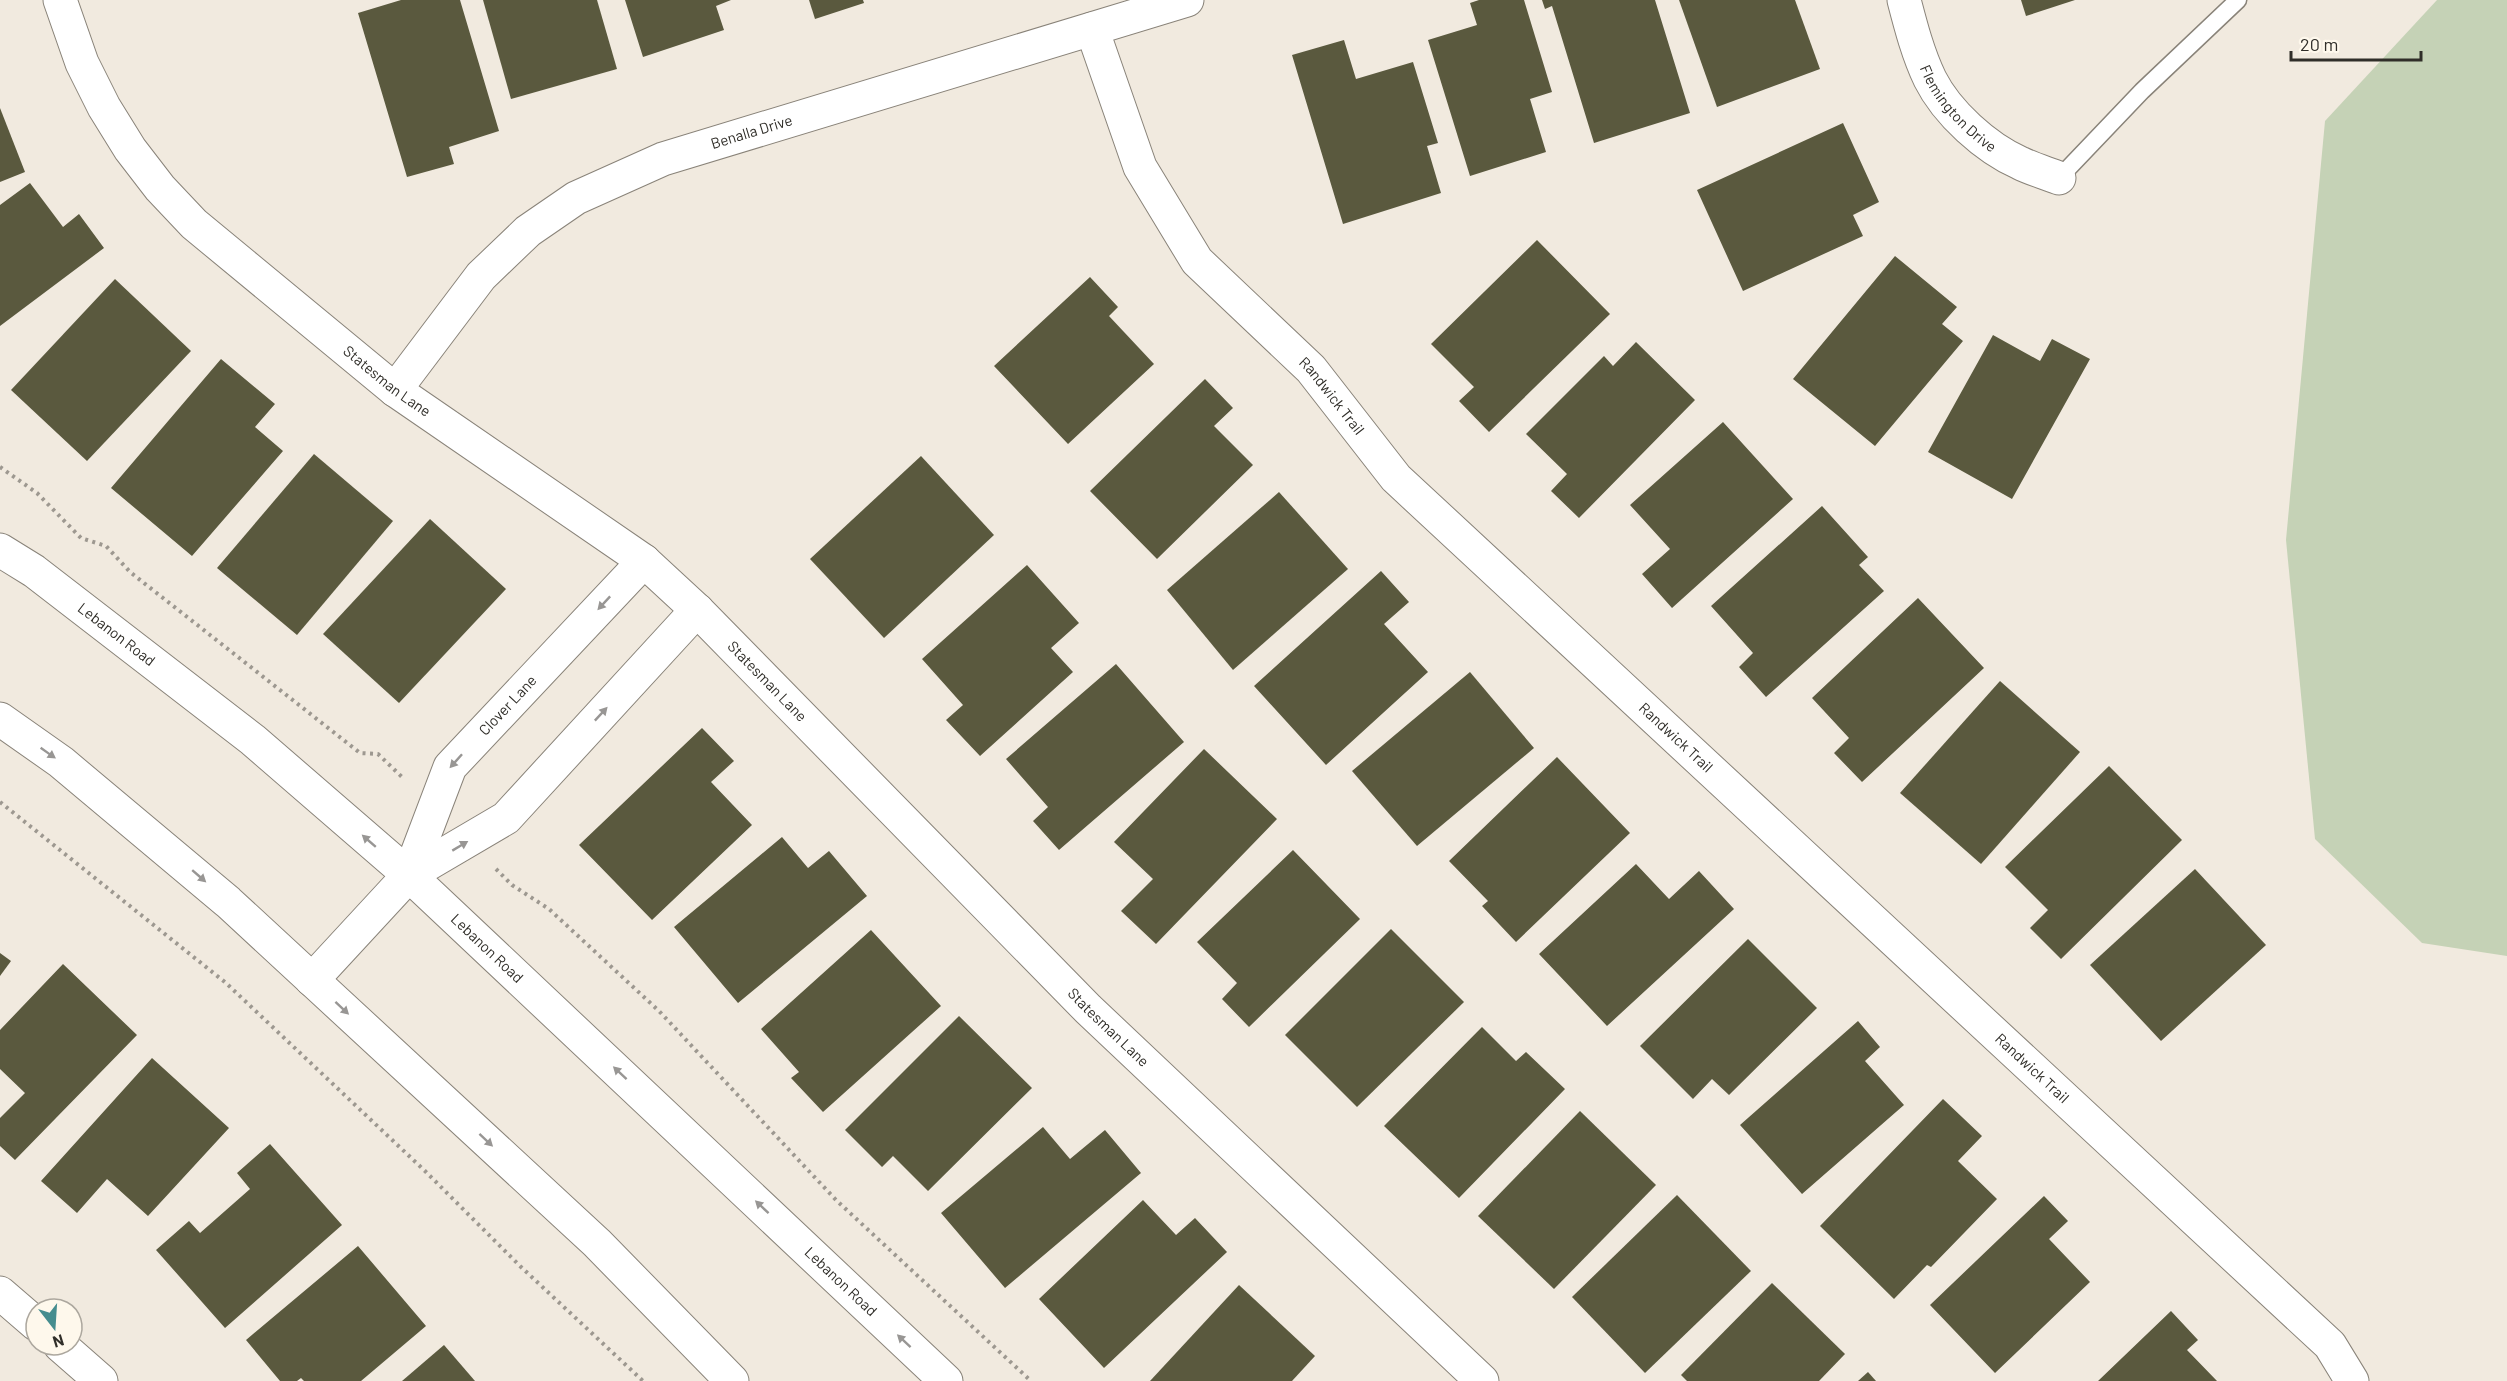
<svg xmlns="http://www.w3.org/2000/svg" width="2507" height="1381" font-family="Barlow,sans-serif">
<rect width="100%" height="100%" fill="#f1eadf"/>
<polygon fill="#c5d2b6" points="2437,0 2507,0 2507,956 2422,943 2315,839 2286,540 2325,121"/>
<g fill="#5a593e">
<polygon points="401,0 460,0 499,131 449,147 454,164 407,177 358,13"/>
<polygon points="483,0 597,0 617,69 511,99"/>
<polygon points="625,0 731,0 716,6 724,30 643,57"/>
<polygon points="809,0 863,0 864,3 815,19"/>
<polygon points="1479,0 1524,0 1552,92 1530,99 1546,152 1470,176 1428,40 1477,25 1470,3"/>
<polygon points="1542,0 1655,0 1690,113 1594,143 1552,6 1545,9"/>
<polygon points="1679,0 1795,0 1820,69 1717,107"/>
<polygon points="2021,0 2075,0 2026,16"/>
<polygon points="1344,40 1356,79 1413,62 1438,143 1427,146 1441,193 1343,224 1292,55"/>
<polygon points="0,108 25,172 0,182"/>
<polygon points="1843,123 1879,202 1853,215 1863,236 1743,291 1697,190"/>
<polygon points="30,183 63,227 79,214 104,248 0,326 0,205"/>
<polygon points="1537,240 1610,314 1489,432 1459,401 1474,387 1431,344"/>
<polygon points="1895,256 1957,307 1942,324 1963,341 1875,446 1793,379"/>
<polygon points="1090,277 1118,307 1109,316 1154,364 1068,444 994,366"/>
<polygon points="115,279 191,351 87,461 11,390"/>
<polygon points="1993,335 2040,361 2052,339 2090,359 2012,499 1928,452"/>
<polygon points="1636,342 1695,400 1579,518 1551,491 1567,474 1526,434 1604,356 1613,366"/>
<polygon points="221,359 275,404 255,427 283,451 192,556 111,488"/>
<polygon points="1205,379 1233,408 1214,426 1253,465 1157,559 1090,491"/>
<polygon points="1723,422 1793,499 1672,608 1642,574 1670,549 1630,505"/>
<polygon points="314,454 393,521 297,635 217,568"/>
<polygon points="921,456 994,535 884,638 810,559"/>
<polygon points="1279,492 1348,569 1233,670 1167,590"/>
<polygon points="1822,506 1868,557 1859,565 1884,591 1766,697 1739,667 1753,653 1711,606"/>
<polygon points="430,519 506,589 399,703 323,634"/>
<polygon points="1027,565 1079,623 1051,648 1073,672 980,756 946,720 963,705 922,659"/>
<polygon points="1381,571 1409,602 1384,624 1428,672 1326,765 1254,686"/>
<polygon points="1918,598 1984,668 1862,782 1834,753 1849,738 1812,698"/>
<polygon points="1116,664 1184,742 1059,850 1033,821 1048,807 1006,759"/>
<polygon points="1470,672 1534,748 1417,846 1352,771"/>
<polygon points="2000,681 2080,752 1981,864 1900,793"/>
<polygon points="702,728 734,761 711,782 752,825 652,920 579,845"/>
<polygon points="1204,749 1277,819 1156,944 1121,911 1153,879 1114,842"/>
<polygon points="1557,757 1630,833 1516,942 1482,906 1488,901 1449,861"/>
<polygon points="2109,766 2182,840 2061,959 2030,928 2048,910 2005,867"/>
<polygon points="782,837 808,868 829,851 867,896 738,1003 674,927"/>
<polygon points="1293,850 1360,919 1249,1027 1222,999 1237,983 1197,942"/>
<polygon points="1636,864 1669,899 1699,871 1734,909 1607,1026 1539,954"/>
<polygon points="2195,869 2266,945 2161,1041 2090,965"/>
<polygon points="1391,929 1464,1002 1357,1107 1285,1035"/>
<polygon points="871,930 941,1006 823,1112 791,1078 799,1072 761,1029"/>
<polygon points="1748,939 1817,1008 1729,1095 1712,1079 1693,1099 1640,1046"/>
<polygon points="0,953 11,961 0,976"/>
<polygon points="63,964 137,1035 15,1160 0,1146 0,1118 25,1093 0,1069 0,1030"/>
<polygon points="959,1016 1032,1088 928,1191 893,1156 882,1167 845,1130"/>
<polygon points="1858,1021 1880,1047 1865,1061 1904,1105 1802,1194 1740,1125"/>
<polygon points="1482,1027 1516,1061 1526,1052 1565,1089 1459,1198 1384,1126"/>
<polygon points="152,1058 229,1128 148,1216 107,1179 77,1213 41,1181"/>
<polygon points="1943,1099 1982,1136 1958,1161 1997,1199 1931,1267 1927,1265 1894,1299 1820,1226"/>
<polygon points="1580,1111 1656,1185 1554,1289 1478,1216"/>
<polygon points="1043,1127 1070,1159 1105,1130 1141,1173 1005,1288 941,1213"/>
<polygon points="270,1144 342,1225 225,1328 156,1250 189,1221 200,1233 250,1189 237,1173"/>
<polygon points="1677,1195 1751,1271 1645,1373 1572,1297"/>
<polygon points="2044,1196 2068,1221 2049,1239 2090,1282 1995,1373 1930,1305"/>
<polygon points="1143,1200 1176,1235 1195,1218 1227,1252 1104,1368 1039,1299"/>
<polygon points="358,1246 426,1326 361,1381 304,1381 301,1378 297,1381 280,1381 246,1340"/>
<polygon points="1772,1283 1845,1354 1819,1381 1687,1381 1681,1375"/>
<polygon points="1239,1285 1315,1356 1292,1381 1150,1381"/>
<polygon points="2171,1311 2198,1340 2187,1350 2217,1381 2098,1381"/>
<polygon points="444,1345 475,1381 402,1381"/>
<polygon points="1868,1372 1876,1381 1858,1381"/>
</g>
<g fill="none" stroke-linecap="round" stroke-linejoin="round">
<g stroke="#898379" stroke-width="19">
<polyline id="lane" points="2059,178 2142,91 2238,0"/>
</g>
<g stroke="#898379" stroke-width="35">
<g id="street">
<path id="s1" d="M 60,0 L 82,63 L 104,107 L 130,149 L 160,188 L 194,224 L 395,390 L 644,561 L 697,610 L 1088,1009 L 1482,1381"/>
<path id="s2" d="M 1904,0 C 1911,27 1918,54 1930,79 C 1947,113 1986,148 2020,163 C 2032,169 2046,173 2059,178"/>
<path id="s3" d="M 1092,29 L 1140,167 L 1197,261 L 1311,369 L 1396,478 L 2330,1345 L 2352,1381"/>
<path id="s4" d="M 395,390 L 481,276 L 528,231 L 576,198 L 663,159 L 1187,0"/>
<path id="s5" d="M 409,875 L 450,767 L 644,561"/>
<polyline points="312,980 409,875 506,818 697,610"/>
<polyline points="0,1293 36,1324"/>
<polyline points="60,1345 101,1381"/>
</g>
</g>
<g stroke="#898379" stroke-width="35">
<g id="secondary">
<path id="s6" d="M 0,550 L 34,571 L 253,740 L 409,875 L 946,1381"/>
<polyline points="0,719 61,762 228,902 597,1243 732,1381"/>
</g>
</g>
<g stroke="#9d9890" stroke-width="4" stroke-dasharray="3 4.5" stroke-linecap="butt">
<polyline points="0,467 37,493 81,538 106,546 130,572 360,753 378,754 403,778"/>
<polyline points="0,802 226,983 425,1171 520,1266 643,1381"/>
<polyline points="496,869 512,885 549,909 659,1011 836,1200 1031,1381"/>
</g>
<use href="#lane" stroke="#fff" stroke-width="16"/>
<use href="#street" stroke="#fff" stroke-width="33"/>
<use href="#secondary" stroke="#fff" stroke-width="33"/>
</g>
<defs><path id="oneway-solid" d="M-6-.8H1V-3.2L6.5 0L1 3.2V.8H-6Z" transform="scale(1.5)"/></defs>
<g fill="#989694">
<use href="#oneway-solid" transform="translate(604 603) rotate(133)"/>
<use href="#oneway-solid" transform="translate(601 714) rotate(-47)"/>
<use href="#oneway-solid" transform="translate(48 753) rotate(35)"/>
<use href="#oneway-solid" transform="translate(456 761) rotate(132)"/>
<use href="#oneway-solid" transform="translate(369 841) rotate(-139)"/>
<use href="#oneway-solid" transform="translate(460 846) rotate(-31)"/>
<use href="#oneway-solid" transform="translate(199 876) rotate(41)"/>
<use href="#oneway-solid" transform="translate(342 1008) rotate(43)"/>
<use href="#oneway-solid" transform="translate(620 1073) rotate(-137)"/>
<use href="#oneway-solid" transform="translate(486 1140) rotate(43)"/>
<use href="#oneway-solid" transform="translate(762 1207) rotate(-137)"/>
<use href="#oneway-solid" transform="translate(904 1341) rotate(-137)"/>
</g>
<g text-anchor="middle" stroke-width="6" stroke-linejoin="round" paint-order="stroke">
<g font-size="15" fill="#302e29" stroke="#fef8ec">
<text dy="5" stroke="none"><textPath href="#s2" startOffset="124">Flemington Drive</textPath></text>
<text dy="5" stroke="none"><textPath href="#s4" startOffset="454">Benalla Drive</textPath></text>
<text dy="5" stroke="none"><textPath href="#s1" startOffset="513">Statesman Lane</textPath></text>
<text dy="5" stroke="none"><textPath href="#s3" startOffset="447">Randwick Trail</textPath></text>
<text dy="5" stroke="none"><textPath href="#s6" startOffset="144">Lebanon Road</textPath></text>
<text dy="5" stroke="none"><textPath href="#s1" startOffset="999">Statesman Lane</textPath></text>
<text dy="5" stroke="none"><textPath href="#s5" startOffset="200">Clover Lane</textPath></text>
<text dy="5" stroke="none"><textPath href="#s3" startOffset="933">Randwick Trail</textPath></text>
<text dy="5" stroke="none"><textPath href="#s6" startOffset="630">Lebanon Road</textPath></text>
<text dy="5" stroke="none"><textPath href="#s1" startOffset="1485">Statesman Lane</textPath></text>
<text dy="5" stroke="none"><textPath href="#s3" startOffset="1419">Randwick Trail</textPath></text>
<text dy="5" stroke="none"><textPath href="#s6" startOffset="1116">Lebanon Road</textPath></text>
</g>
</g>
<g transform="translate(54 1327) rotate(163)"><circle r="28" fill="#fef8ec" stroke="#aca79e" stroke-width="1.5"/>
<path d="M0-4.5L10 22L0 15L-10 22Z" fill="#458d8f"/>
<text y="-9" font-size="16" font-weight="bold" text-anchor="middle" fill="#302e29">N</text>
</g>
<path d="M2291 51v9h130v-9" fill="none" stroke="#302e29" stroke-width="3"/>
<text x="2300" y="51" font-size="18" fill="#302e29" stroke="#fef8ec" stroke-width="4.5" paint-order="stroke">20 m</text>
</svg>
